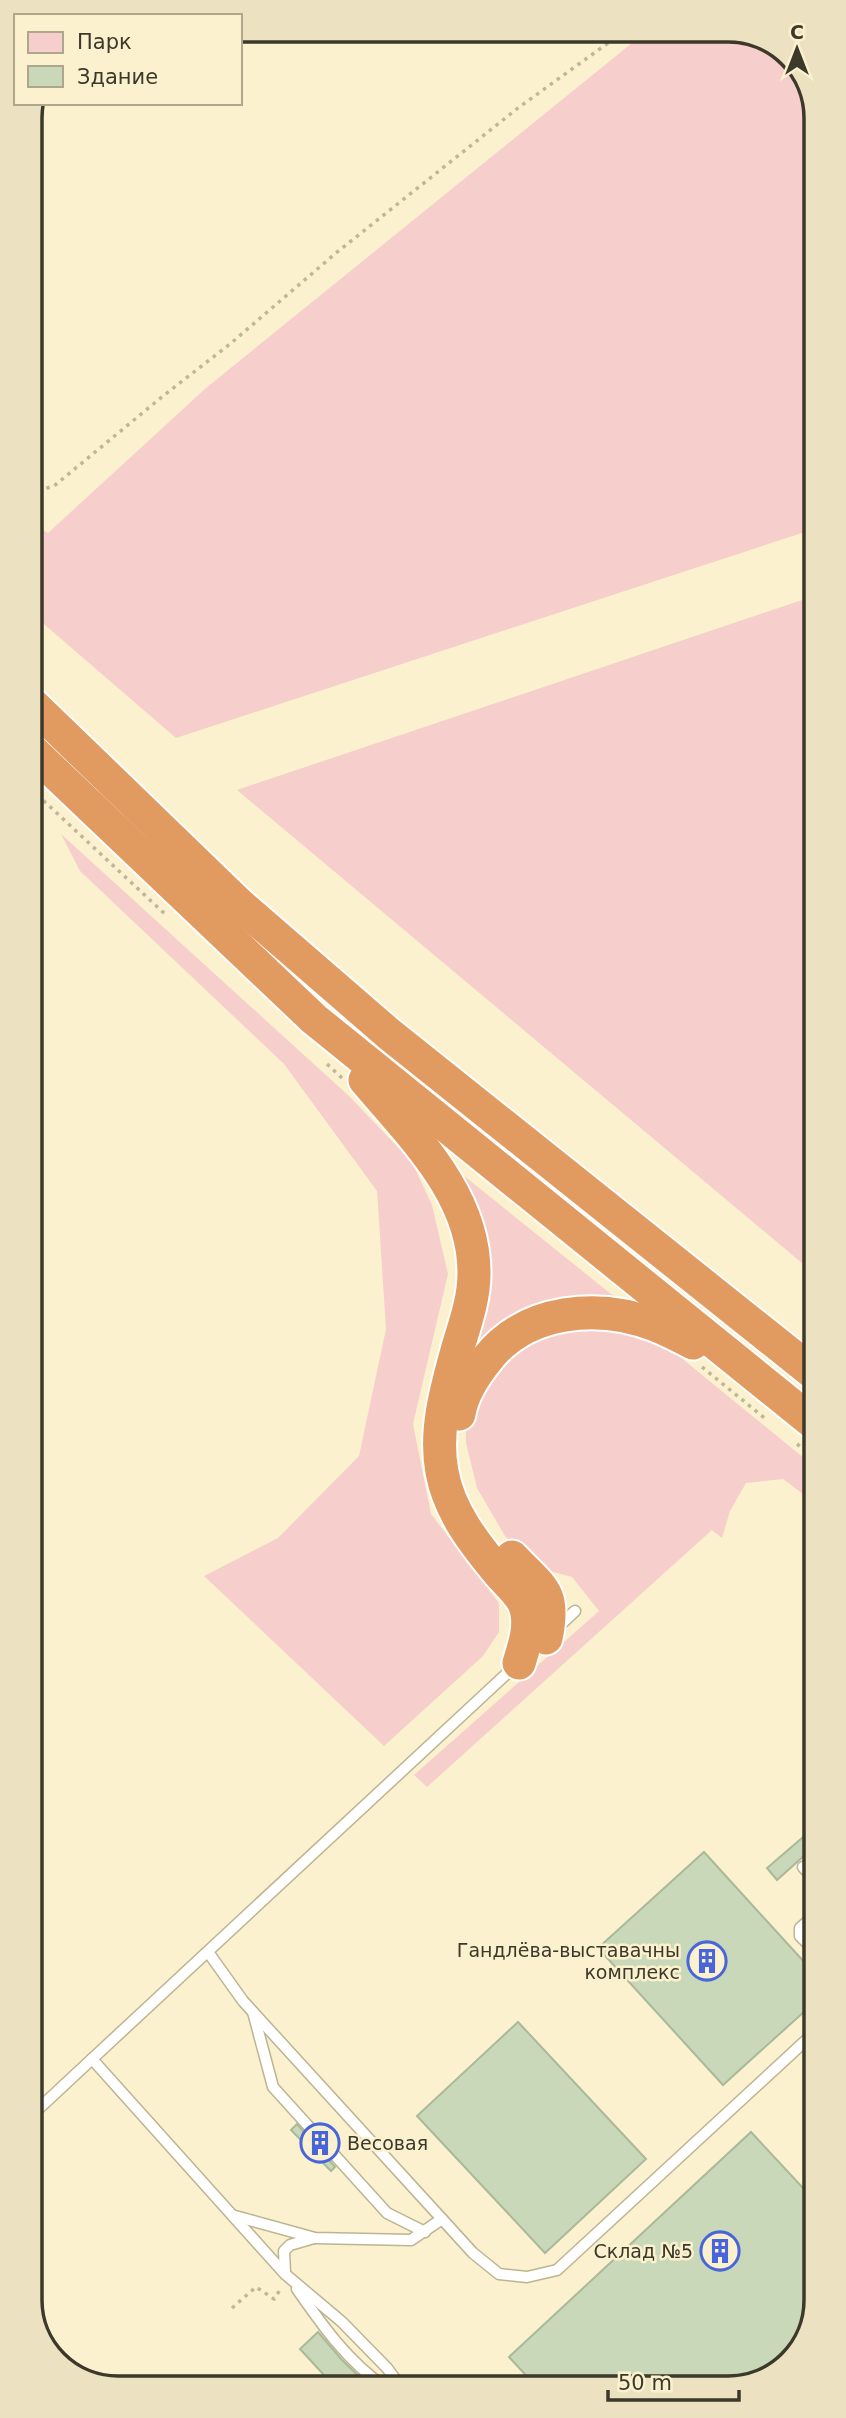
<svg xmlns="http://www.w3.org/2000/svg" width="846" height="2418" font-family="'DejaVu Sans',sans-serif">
<rect width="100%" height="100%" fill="#fbf1ce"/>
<g fill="#f6cfcc">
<polygon points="648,30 734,30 786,51 813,95 814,529 176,738 31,613 30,522 48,533 206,388"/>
<polygon points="814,596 815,1274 237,790"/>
<polygon points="61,834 349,1096 412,1162 432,1205 448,1274 413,1424 431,1514 499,1603 499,1632 483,1656 384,1746 204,1576 278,1538 359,1456 386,1329 377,1191 284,1064 80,871"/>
<polygon points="458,1171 616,1298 578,1297 461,1387"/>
<polygon points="542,1328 629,1329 674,1352 815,1467 815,1503 783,1479 746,1483 730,1511 722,1538 712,1530 427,1787 414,1775 599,1611 572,1577 546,1570 505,1536 477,1488 466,1443 466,1409 481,1379"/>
</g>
<g fill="#c8d8b8" stroke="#a9b999" stroke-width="2">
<polygon points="816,1826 816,1845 777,1880 767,1868"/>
<polygon points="704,1852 816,1975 816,2001 723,2085 598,1948"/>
<polygon points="518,2022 646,2159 545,2253 417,2116"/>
<polygon points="297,2124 335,2167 331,2171 291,2130"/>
<polygon points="751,2132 816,2202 816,2300 798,2353 751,2385 536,2386 509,2357"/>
<polygon points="318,2332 342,2360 370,2387 335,2387 300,2349"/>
</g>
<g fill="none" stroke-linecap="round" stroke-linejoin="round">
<g stroke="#bdb492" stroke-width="13">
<g id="lane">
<polyline points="557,1628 575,1611"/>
<polyline points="803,1867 816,1881"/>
<polyline points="816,1914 800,1928 800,1936 816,1952"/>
<polyline points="208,1952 243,2001 473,2253 499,2274 527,2277 557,2270 816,2031"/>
<polyline points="253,2012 273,2087 387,2213 425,2232"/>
<polyline points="92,2059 515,1666"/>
<polyline points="33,2114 92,2059 285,2274 342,2322 387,2368 401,2387"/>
<polyline points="235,2216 315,2238 411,2240 442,2219"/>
<polyline points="285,2273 284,2251 290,2245 314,2238"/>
<path d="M 297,2289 C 322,2325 348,2362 385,2387"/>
</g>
</g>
<g stroke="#fff" stroke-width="37">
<g id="highway">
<polyline points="31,703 239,904 389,1034 815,1374"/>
<polyline points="31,750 314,1019 815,1424"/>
<path d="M 365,1080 C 412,1136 475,1195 474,1274 C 474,1299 465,1324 458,1347 C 447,1387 434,1430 442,1472 C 449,1511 474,1543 499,1573 C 507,1582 517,1591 523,1601 C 533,1621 525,1644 519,1663"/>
<path d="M 459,1414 C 462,1393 475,1374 488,1358 C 527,1309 599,1303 655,1325 C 668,1330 681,1337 693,1343"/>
<path d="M 512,1557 C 542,1589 556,1591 546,1638"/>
</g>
</g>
<g stroke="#bfb79b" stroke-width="3.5" stroke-dasharray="3.5 5" stroke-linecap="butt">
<polyline points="30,493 54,486 163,396 230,344 336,253 518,108 626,30"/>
<polyline points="31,789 165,914"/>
<polyline points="327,1064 342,1078"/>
<polyline points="702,1367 767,1420"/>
<polyline points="797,1444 815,1458"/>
<polyline points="805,1834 816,1845"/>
<polyline points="232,2308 256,2287 274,2299 282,2287"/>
</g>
<use href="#lane" stroke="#fff" stroke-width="10"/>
<use href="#highway" stroke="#e19b61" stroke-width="33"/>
</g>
<defs>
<g id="building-ring" transform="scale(2.0125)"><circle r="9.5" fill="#fbf1ce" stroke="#4866da" stroke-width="1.5"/><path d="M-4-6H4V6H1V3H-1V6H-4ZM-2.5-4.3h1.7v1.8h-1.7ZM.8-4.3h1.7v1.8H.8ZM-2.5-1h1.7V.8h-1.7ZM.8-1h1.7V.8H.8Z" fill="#4866da"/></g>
</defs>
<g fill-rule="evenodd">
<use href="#building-ring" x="707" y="1961"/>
<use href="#building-ring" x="320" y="2143"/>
<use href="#building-ring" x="720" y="2251"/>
</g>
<g text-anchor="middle" stroke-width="5" stroke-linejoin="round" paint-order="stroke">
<g font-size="19" fill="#3c382a" stroke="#fbf1ce" text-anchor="end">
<text x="680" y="1957">Гандлёва-выставачны<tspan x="680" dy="22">комплекс</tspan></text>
<text x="347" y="2150" text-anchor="start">Весовая</text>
<text x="693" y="2258">Склад №5</text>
</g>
</g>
<path d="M0 0H846V2418H0ZM118 42H728A76 76 0 0 1 804 118V2300A76 76 0 0 1 728 2376H118A76 76 0 0 1 42 2300V118A76 76 0 0 1 118 42Z" fill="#ece2c1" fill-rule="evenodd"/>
<path fill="none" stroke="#3c382a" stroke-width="3.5" d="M118 42H728A76 76 0 0 1 804 118V2300A76 76 0 0 1 728 2376H118A76 76 0 0 1 42 2300V118A76 76 0 0 1 118 42Z"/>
<rect x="14" y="14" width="228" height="91" fill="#fbf1ce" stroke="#afa78c" stroke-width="2"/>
<rect x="28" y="32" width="35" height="21" fill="#f6cfcc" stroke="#afa78c" stroke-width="2"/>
<text x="77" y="49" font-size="21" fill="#3c382a">Парк</text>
<rect x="28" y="66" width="35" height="21" fill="#c8d8b8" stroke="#afa78c" stroke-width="2"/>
<text x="77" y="84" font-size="21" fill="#3c382a">Здание</text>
<g transform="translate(797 49)" stroke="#fbf1ce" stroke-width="5" paint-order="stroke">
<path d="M0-5L12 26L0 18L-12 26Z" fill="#3c382a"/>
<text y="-10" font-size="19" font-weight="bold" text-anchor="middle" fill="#3c382a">С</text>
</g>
<path d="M608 2390v10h131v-10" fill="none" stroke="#3c382a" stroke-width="3.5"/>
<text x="618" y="2390" font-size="21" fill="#3c382a" stroke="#fbf1ce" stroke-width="5" paint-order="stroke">50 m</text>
</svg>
